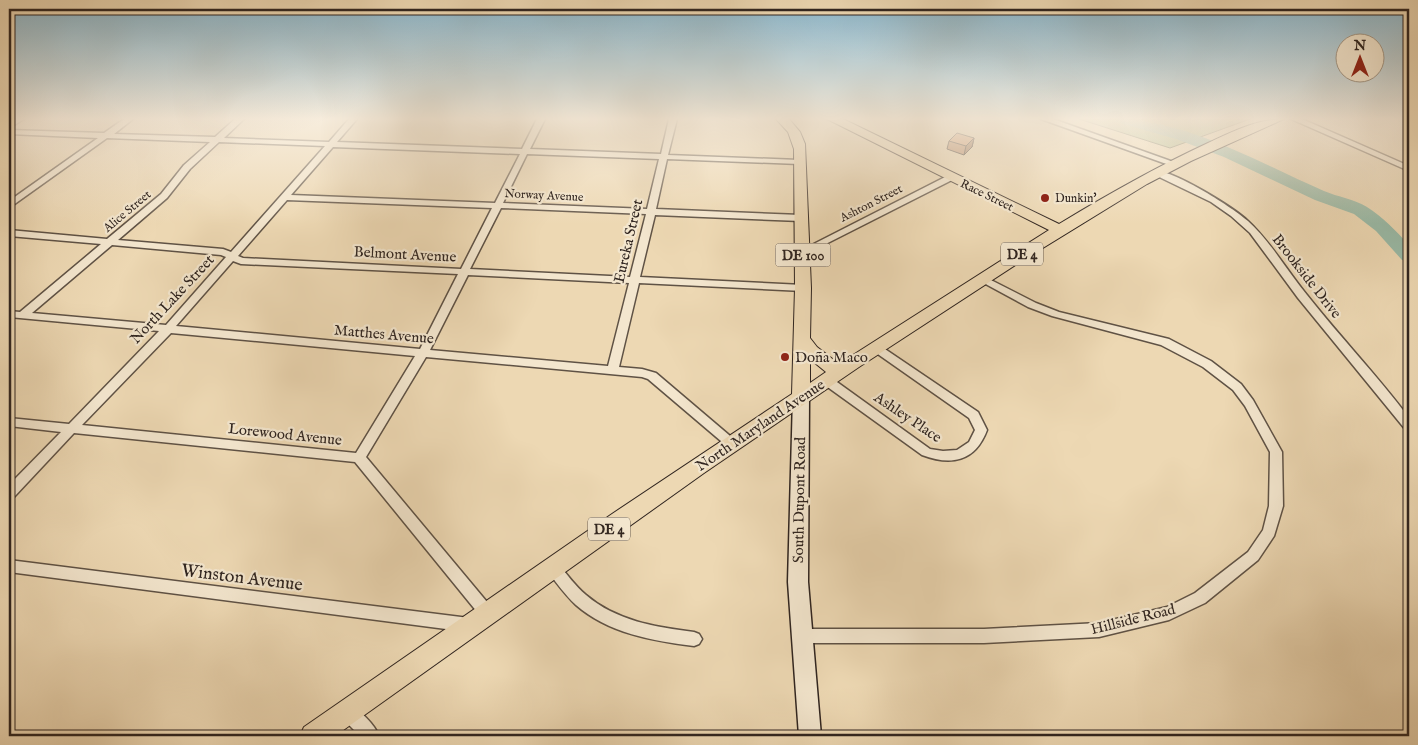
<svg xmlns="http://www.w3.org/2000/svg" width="1418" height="745" font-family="'IM FELL English',serif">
<rect width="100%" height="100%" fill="#edd8b3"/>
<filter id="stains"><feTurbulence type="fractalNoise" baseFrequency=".004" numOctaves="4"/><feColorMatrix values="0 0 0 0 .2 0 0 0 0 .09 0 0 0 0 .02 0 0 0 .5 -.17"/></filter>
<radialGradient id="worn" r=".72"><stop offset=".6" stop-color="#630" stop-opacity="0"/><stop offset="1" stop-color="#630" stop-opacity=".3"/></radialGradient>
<polygon fill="#b3c090" stroke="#727258" points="1079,119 1250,119 1170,148"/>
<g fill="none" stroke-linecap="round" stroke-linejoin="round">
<path fill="#9abba8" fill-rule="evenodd" d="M 1114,119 C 1186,119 1259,163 1324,191 C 1338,197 1354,199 1367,207 C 1383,217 1396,231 1409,245 L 1409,262 L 1402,260 L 1376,231 L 1354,214 L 1315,200 L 1224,157 L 1176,139 L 1116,122 Z"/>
<g stroke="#5f5245" stroke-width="3">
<g id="street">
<polygon points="15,119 24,119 9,128 9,123"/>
<path d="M 124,119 L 133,119 L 114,134 L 215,137 L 235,119 L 244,119 L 224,138 L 329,142 L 349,119 L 357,119 L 337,142 L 522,149 L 537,119 L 545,119 L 530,149 L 661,154 L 669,119 L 677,119 L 668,155 L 799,160 L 803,162 L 799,164 L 667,159 L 656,209 L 801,215 L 805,218 L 801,221 L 655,215 L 640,277 L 803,285 L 808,288 L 803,291 L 639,283 L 619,367 L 642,369 L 656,373 L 736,441 L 738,444 L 736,447 L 728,447 L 648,379 L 642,377 L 426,357 L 366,457 L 492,608 L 494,613 L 492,618 L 487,620 L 482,618 L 355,462 L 74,433 L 14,497 L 9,498 L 9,485 L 61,432 L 9,426 L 9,418 L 69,424 L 159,331 L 9,317 L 9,311 L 20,312 L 101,244 L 9,236 L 9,230 L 107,239 L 161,194 L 184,165 L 210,142 L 107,138 L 9,208 L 9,201 L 98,138 L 9,134 L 9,130 L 104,133 ZM 219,142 L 325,146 L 231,252 L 223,249 L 118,240 L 167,198 L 190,169 ZM 333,147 L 520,154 L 495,203 L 291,195 ZM 527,154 L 659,159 L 647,209 L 503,203 ZM 287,200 L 492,208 L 461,269 L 243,258 L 238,256 ZM 501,208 L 646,214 L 630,277 L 470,269 ZM 112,245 L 221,255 L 226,257 L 166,325 L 32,313 ZM 233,261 L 241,264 L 458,274 L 420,349 L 176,326 ZM 468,275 L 629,283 L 608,366 L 430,350 ZM 171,333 L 415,356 L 356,453 L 82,425 Z"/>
<polygon points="1041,119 1053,119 1179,164 1172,166"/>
<polygon points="1291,119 1302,119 1409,166 1409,171"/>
<path d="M 1155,171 C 1172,169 1234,208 1248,221 C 1271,242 1287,271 1307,295 C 1340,337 1377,375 1409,418 L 1409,430 L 1405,429 L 1298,298 L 1250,233 L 1231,216 L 1211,202 L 1155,175 Z"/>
<polygon points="951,174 955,177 954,179 806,254 800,254 798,252"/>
<polygon points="983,276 1036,303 1059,312 1169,339 1211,361 1241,384 1253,400 1282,452 1283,506 1274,536 1258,560 1205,603 1169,620 1099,637 984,643 802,643 797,641 794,636 797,631 802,629 984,629 1099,623 1167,607 1195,593 1248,552 1263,530 1269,506 1270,452 1245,406 1233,390 1203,367 1161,345 1052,316 1028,307 980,281 978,279 980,277"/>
<path d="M 876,343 L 978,412 L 987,430 C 975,462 951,466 922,455 L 822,383 L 820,380 L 822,377 L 830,377 L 930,449 L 943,451 L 957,450 L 969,442 L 975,430 L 969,418 L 872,350 L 871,347 Z"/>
<polygon points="9,560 469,618 474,620 476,625 474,630 469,632 9,572"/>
<path d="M 553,562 L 558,564 C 567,574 575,586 586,595 C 616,621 656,627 694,632 L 699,634 L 702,639 L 699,644 L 694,646 C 653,641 608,633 576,605 C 565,595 557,583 548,572 L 546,568 L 548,564 Z"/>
<path d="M 348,704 C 359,709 375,725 379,736 L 360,736 L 342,718 L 340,712 L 342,706 Z"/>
</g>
</g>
<g stroke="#302520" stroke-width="3">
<polygon id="secondary" points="801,391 806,393 809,397 808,582 821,736 799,736 788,582 793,397 796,393"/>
</g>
<g stroke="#302520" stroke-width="2">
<path id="primary" d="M 776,119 L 789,119 L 800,132 L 805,144 L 811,288 L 810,338 L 817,347 L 839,364 L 1049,230 L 827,119 L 843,119 L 1059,224 C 1107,195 1156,167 1208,143 C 1232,132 1257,119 1284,119 L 1191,161 L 1147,184 L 1020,262 L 859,367 L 704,473 L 335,736 L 300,736 L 304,727 L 612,514 L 792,394 L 795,288 L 794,149 L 788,132 ZM 810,359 L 826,372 L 810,383 Z"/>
</g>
<use href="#street" fill="#f3e6ce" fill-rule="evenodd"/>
<use href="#secondary" fill="#f3e6ce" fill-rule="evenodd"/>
<use href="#primary" fill="#edd8b3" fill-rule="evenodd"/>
</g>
<polygon fill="#ba8662" stroke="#302520" points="974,138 972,147 964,155 947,149 949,141"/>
<polygon fill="#976d50" stroke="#302520" points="974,138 972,147 964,155 966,146"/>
<polygon fill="#d89c72" stroke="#302520" points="957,133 974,138 966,146 949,141"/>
<linearGradient id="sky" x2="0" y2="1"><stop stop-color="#89b7ce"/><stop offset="0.53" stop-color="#f7eddd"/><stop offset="1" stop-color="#f7eddd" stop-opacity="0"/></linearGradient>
<rect width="1418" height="224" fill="url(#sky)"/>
<g fill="#8f2418" stroke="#f3e6ce" stroke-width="2">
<circle cx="1045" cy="198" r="5"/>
<circle cx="785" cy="357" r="5"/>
</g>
<g text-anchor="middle" stroke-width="4.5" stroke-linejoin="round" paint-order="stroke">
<g font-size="12" fill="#302520" stroke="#f3e6ce">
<text transform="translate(544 195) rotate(3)" y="4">Norway Avenue</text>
<text transform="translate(987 195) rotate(26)" y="4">Race Street</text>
<text transform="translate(871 203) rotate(-27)" y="4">Ashton Street</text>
<text transform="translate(127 211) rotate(-40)" y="4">Alice Street</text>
</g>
<g font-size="12" fill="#302520" stroke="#f3e6ce" text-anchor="start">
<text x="1055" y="202">Dunkin'</text>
</g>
<g fill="#f3e6ce" stroke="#6a5f54" stroke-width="1">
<rect x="1001" y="242.5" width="42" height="23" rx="4"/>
<rect x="775.5" y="243.5" width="55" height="23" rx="4"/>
<rect x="588" y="517.5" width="42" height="23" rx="4"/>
</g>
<g font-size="14" font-weight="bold" fill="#302520">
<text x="1022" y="259">DE 4</text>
<text x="803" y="260">DE 100</text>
<text x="609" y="534">DE 4</text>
</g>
<g font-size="15" fill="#302520" stroke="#f3e6ce">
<text transform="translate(628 241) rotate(-77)" y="5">Eureka Street</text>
<text transform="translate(405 254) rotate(3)" y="5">Belmont Avenue</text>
<text transform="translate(1307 276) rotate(52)" y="5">Brookside Drive</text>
<text transform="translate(172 299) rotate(-47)" y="5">North Lake Street</text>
<text transform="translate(384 334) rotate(5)" y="5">Matthes Avenue</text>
<text transform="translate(908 417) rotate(34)" y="5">Ashley Place</text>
<text transform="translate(760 425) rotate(-34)" y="5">North Maryland Avenue</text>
<text transform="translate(285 434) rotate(6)" y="5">Lorewood Avenue</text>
<text transform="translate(799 500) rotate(-89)" y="5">South Dupont Road</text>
<text transform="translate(1133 619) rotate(-14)" y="5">Hillside Road</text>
</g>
<g font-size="15" fill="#302520" stroke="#f3e6ce" text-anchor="start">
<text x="795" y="362">Doña Maco</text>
</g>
<g font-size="18" fill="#302520" stroke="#f3e6ce">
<text transform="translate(242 577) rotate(7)" y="6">Winston Avenue</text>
</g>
</g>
<rect width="1418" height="745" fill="none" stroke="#edd8b3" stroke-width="30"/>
<rect x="10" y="10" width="1398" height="725" fill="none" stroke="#302520" stroke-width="2.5"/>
<rect x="15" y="15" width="1388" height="715" fill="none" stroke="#302520"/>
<g transform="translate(1360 58)"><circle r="24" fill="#f3e6ce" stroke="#a59988"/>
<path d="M0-4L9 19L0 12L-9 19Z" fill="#8f2418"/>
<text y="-8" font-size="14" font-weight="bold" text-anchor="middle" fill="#302520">N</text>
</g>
<rect width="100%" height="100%" filter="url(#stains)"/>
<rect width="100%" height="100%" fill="url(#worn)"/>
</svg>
